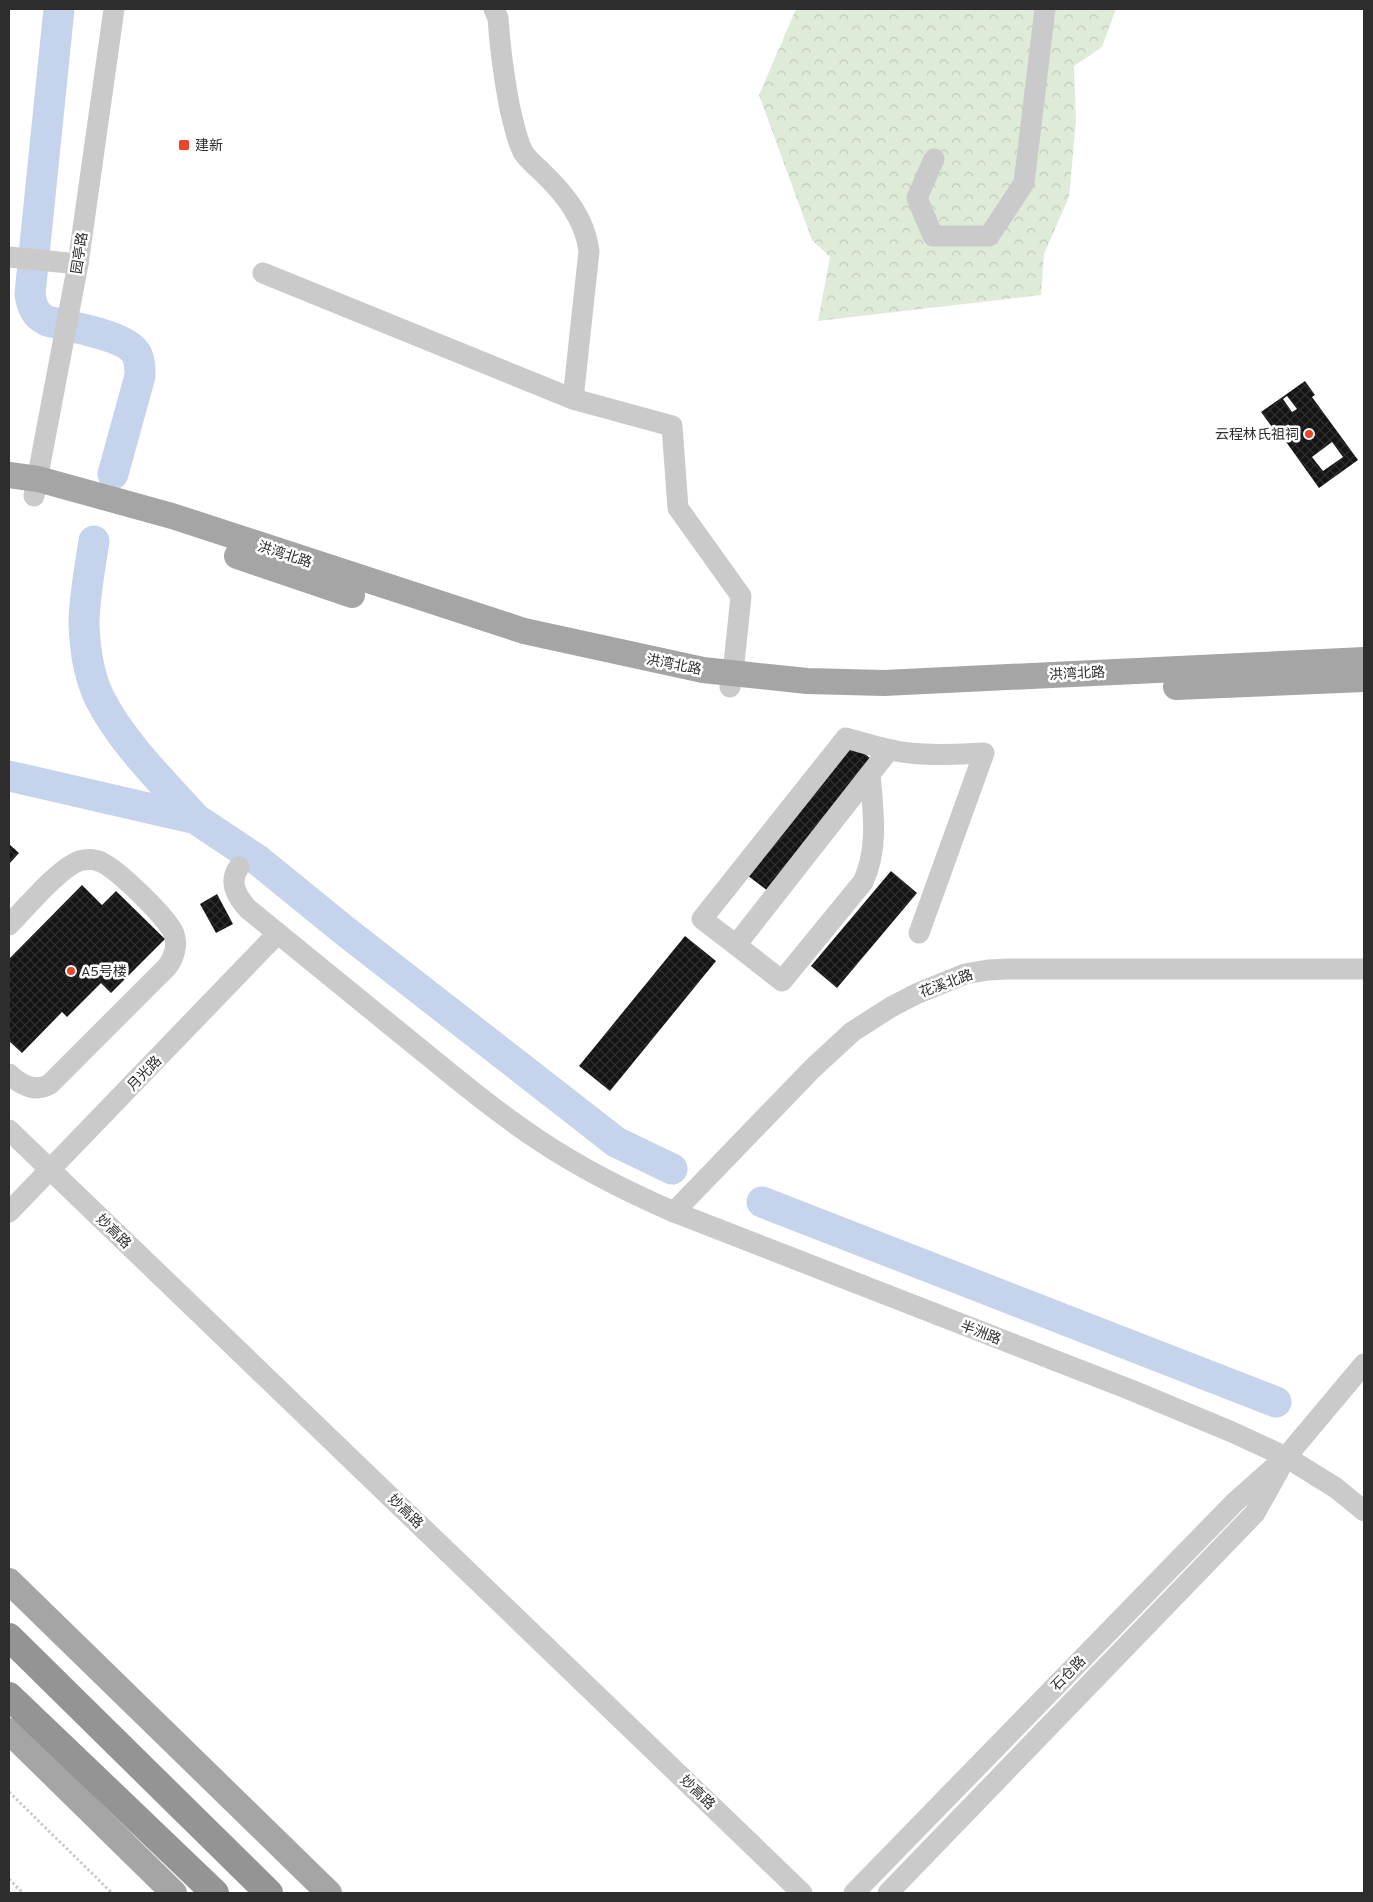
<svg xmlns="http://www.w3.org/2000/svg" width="1373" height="1902" font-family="Overpass,'Noto Sans SC',sans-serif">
<defs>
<pattern id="forest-crowns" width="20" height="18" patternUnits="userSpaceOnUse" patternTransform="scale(1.25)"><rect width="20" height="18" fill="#dfebd9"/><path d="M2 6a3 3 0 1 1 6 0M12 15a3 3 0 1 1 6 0" fill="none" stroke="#c0cabb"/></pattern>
<pattern id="building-cross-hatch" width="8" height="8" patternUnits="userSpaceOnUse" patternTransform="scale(1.25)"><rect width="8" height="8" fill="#141414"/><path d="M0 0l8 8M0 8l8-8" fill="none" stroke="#2e2e2e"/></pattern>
</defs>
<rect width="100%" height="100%" fill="#fff"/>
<polygon fill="url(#forest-crowns)" points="796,9 1116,9 1102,47 1074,66 1076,121 1069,197 1044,254 1041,295 818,321 830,257 812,240 759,95"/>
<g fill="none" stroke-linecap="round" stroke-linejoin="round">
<g stroke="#c5d3ec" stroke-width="31">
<path d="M 59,9 L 30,294 C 32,307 35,315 47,321 C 69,327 124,334 136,353 C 140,360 140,368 140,376 L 113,474"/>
<path d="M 94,541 C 90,569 84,597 84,625 C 85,650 89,677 100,699 C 123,744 163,782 196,819"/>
<polyline points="9,776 196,819 259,861 345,931 616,1142 672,1169"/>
<polyline points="762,1202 1276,1402"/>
</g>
</g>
<g fill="url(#building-cross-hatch)" fill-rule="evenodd">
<path d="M 1305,381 L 1315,395 L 1312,397 L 1358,460 L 1319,488 L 1274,425 L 1272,427 L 1261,412 ZM 1287,396 L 1297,409 L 1292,412 L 1283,399 ZM 1332,442 L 1343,457 L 1323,471 L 1312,457 Z"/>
<polygon points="848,740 876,763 772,894 743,872"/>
<polygon points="9,844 19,853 9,864"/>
<polygon points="891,871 917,893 837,988 811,966"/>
<polygon points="82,885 102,905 116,891 165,939 111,993 101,983 67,1017 62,1012 22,1053 9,1041 9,959"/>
<polygon points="217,894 233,924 216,933 200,904"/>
<polygon points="685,936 716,961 610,1091 579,1066"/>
</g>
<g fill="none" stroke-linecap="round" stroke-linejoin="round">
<g stroke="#cacaca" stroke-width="3" stroke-dasharray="2.5 2.5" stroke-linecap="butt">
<polyline points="9,1792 112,1893"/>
<polyline points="9,1879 23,1893"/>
</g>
<g stroke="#cacaca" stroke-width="21">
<path d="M 494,9 L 498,18 C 500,49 504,78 510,109 C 514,124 516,138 523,152 C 528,160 535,165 542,172 C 565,194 585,219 589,251 L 573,399"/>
<polyline points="934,159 917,198 933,236 989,236 1024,183 1045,9"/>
<polyline points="9,257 78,264"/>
<polyline points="263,273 573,399 672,426 678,508 741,596 733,673 730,687"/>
<polyline points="34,496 78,264 114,9"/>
<path d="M 870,774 C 873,810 879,848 863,882 L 782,981 L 736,945 L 870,774 L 889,750"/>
<path d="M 239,867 C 228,882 237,897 248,909 C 299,950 349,991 399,1032 C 445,1069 490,1108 540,1141 C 582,1169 628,1192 674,1212 L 1131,1390 L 1232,1432 L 1286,1457 L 1336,1488 L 1364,1511"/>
<path d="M 9,925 C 26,908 58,869 79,861 C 86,859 95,859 101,862 C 117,869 169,919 174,934 C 178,945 174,958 167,967 L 50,1084 C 35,1093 21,1085 9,1074"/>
<path d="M 736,945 L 702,919 L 846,738 C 867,744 888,751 910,753 C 935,756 960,754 984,753 L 919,933"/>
<polyline points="9,1130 802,1893"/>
<polyline points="9,1212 278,933"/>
<polyline points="674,1212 812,1069 852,1032 891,1007 916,994 965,974 988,970 1009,969 1364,969"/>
<polyline points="854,1893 1235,1502 1286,1457 1364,1364"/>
<polyline points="888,1893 1255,1513 1279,1470"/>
</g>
<g stroke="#a5a5a5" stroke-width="26">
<polyline points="9,475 38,479 172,516 524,631 703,670 807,681 884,683 1364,660"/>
<polyline points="237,556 352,595"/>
<polyline points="1176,687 1364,679"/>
<polyline points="9,1581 329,1893"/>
<polyline points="9,1731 174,1893"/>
</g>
<g stroke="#949494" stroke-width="28">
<polyline points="9,1637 269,1893"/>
<polyline points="9,1696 215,1893"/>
</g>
</g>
<g fill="#ea4728" stroke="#fff" stroke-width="2">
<rect x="178" y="139" width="12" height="12" rx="2.5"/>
<circle cx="1309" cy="434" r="5"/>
<circle cx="71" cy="971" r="5"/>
</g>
<g text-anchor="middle" stroke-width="5" stroke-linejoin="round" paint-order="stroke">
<g font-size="14" fill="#2d2d2d" stroke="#fff" text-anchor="start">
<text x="195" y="150">建新</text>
<text x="1299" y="439" text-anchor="end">云程林氏祖祠</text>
<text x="81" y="976">A5号楼</text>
</g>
<g font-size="14" fill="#2d2d2d" stroke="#fff">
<text transform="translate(79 253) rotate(-81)" y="5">园亭路</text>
<text transform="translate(285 554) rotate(18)" y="5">洪湾北路</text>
<text transform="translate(674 664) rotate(11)" y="5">洪湾北路</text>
<text transform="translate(1077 673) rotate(-3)" y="5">洪湾北路</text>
<text transform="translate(946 983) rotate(-20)" y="5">花溪北路</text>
<text transform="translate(144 1073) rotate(-46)" y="5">月光路</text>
<text transform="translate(114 1231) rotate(44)" y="5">妙高路</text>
<text transform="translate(981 1332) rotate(21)" y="5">半洲路</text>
<text transform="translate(406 1511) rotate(44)" y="5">妙高路</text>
<text transform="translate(1068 1673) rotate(-46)" y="5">石仓路</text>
<text transform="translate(698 1792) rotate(44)" y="5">妙高路</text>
</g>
</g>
<rect width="1373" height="1902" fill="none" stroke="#2d2d2d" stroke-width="20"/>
</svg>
